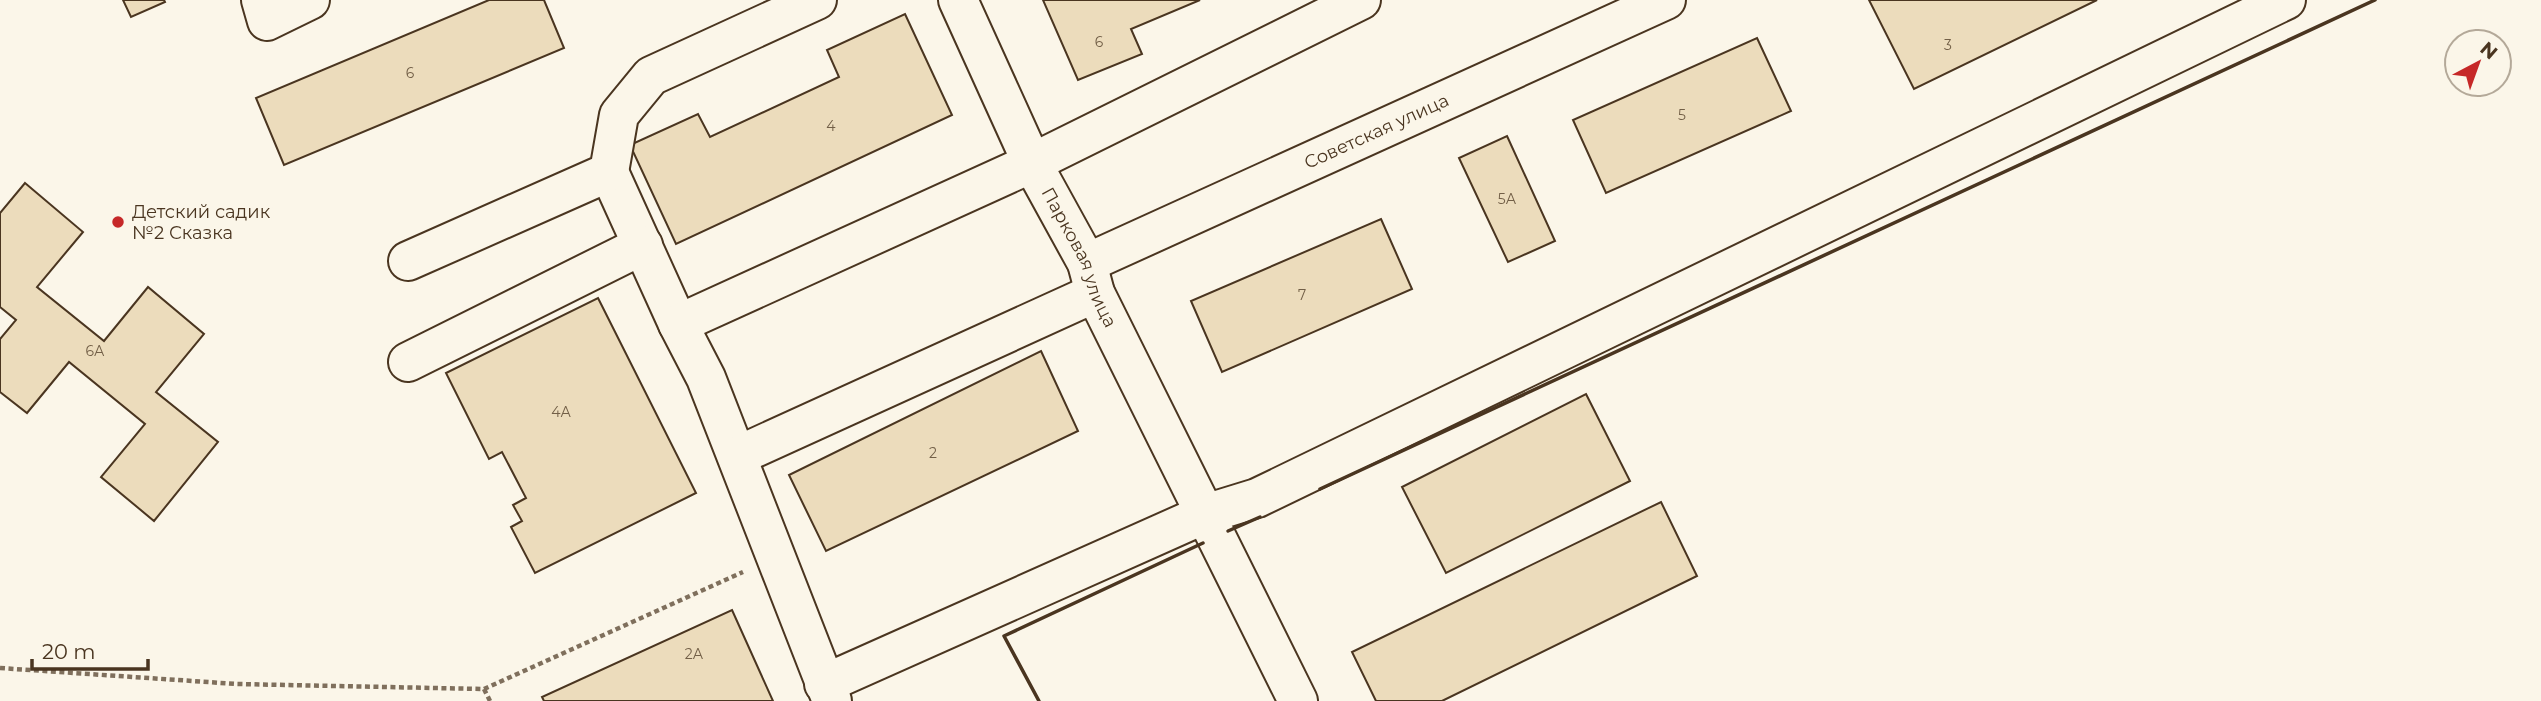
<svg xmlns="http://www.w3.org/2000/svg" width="2541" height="701" font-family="Montserrat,sans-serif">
<rect width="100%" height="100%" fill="#fbf6e9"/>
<g fill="#ecdcbc" stroke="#4a3520" stroke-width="2">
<polygon points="123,0 164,0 165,2 131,17"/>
<polygon points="489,0 544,0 564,48 284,165 256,98"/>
<polygon points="1043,0 1200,0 1131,29 1142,54 1078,80"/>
<polygon points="1869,0 2097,0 1914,89"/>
<polygon points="905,14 952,115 676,244 630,145 698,114 710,137 839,77 827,50"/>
<polygon points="1757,38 1791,111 1606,193 1573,120"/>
<polygon points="1507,136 1555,241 1508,262 1459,158"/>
<polygon points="25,183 83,232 37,287 104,341 148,287 204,334 156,392 218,442 154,521 101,477 145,424 69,362 27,413 0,392 0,339 16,320 0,307 0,213"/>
<polygon points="1381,219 1412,289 1222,372 1191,301"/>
<polygon points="598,298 696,493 535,573 511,527 522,521 513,505 526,498 502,452 489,459 446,373"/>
<polygon points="1041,351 1078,431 826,551 789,475"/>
<polygon points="1586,394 1630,481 1446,573 1402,487"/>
<polygon points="1661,502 1697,576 1442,701 1376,701 1352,652"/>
<polygon points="732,610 773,701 544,701 542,697"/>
</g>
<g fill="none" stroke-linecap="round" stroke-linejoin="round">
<g stroke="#4a3520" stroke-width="42">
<g id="minor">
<polyline points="261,0 267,21 310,0"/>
<path id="s1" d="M 958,0 L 1032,163 L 1087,263 L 1095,293 L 1298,701"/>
<polyline points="609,172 678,324 706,378 832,701"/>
<polyline points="408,261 609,172 619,115 651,76 817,0"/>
<path id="s2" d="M 1087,263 L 1666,0"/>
<polyline points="678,324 1032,163 1361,0"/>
<polyline points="408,362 643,245"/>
<polyline points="737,456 1095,293"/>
<polyline points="824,684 1205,514 1257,498 2286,0"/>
</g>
</g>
<g stroke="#7f6f5c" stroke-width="4.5" stroke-dasharray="5 3.5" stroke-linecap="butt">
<polyline points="0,668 237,684 484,689 743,572"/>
<polyline points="484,689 490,701"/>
</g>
<use href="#minor" stroke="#fbf6e9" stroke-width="38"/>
<g stroke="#4a3520" stroke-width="3.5">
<polyline points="1320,489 2375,0"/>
<polyline points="1228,531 1260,517"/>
<polyline points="1039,701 1004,636 1203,543"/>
</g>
</g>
<circle fill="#c62828" stroke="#fbf6e9" stroke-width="2.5" cx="118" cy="222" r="7"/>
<g text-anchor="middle" stroke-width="5" stroke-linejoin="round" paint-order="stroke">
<g font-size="14" fill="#725f47">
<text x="1099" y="47">6</text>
<text x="1948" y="50">3</text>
<text x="410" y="78">6</text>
<text x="1682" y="120">5</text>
<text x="831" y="131">4</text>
<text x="1507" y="204">5А</text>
<text x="1302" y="300">7</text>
<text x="95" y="356">6А</text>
<text x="561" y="417">4А</text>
<text x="933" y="458">2</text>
<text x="694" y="659">2А</text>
</g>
<g font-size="18" fill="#4a3520" stroke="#fbf6e9">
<text dy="6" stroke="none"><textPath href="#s2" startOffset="318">Советская улица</textPath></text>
<text dy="6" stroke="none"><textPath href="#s1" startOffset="285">Парковая улица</textPath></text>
</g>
<g font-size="18" fill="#4a3520" stroke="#fbf6e9" text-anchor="start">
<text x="132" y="218">Детский садик<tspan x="132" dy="21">№2 Сказка</tspan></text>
</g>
</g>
<g transform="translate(2478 63) rotate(41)"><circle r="33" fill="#fbf6e9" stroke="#b4a999" stroke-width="2"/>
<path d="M0-5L12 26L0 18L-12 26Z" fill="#c62828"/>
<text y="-10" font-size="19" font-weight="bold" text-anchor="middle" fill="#4a3520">N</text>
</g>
<path d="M32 659v10h116v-10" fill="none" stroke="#4a3520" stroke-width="3.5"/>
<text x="42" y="659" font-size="21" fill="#4a3520" stroke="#fbf6e9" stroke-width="5" paint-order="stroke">20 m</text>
</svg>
